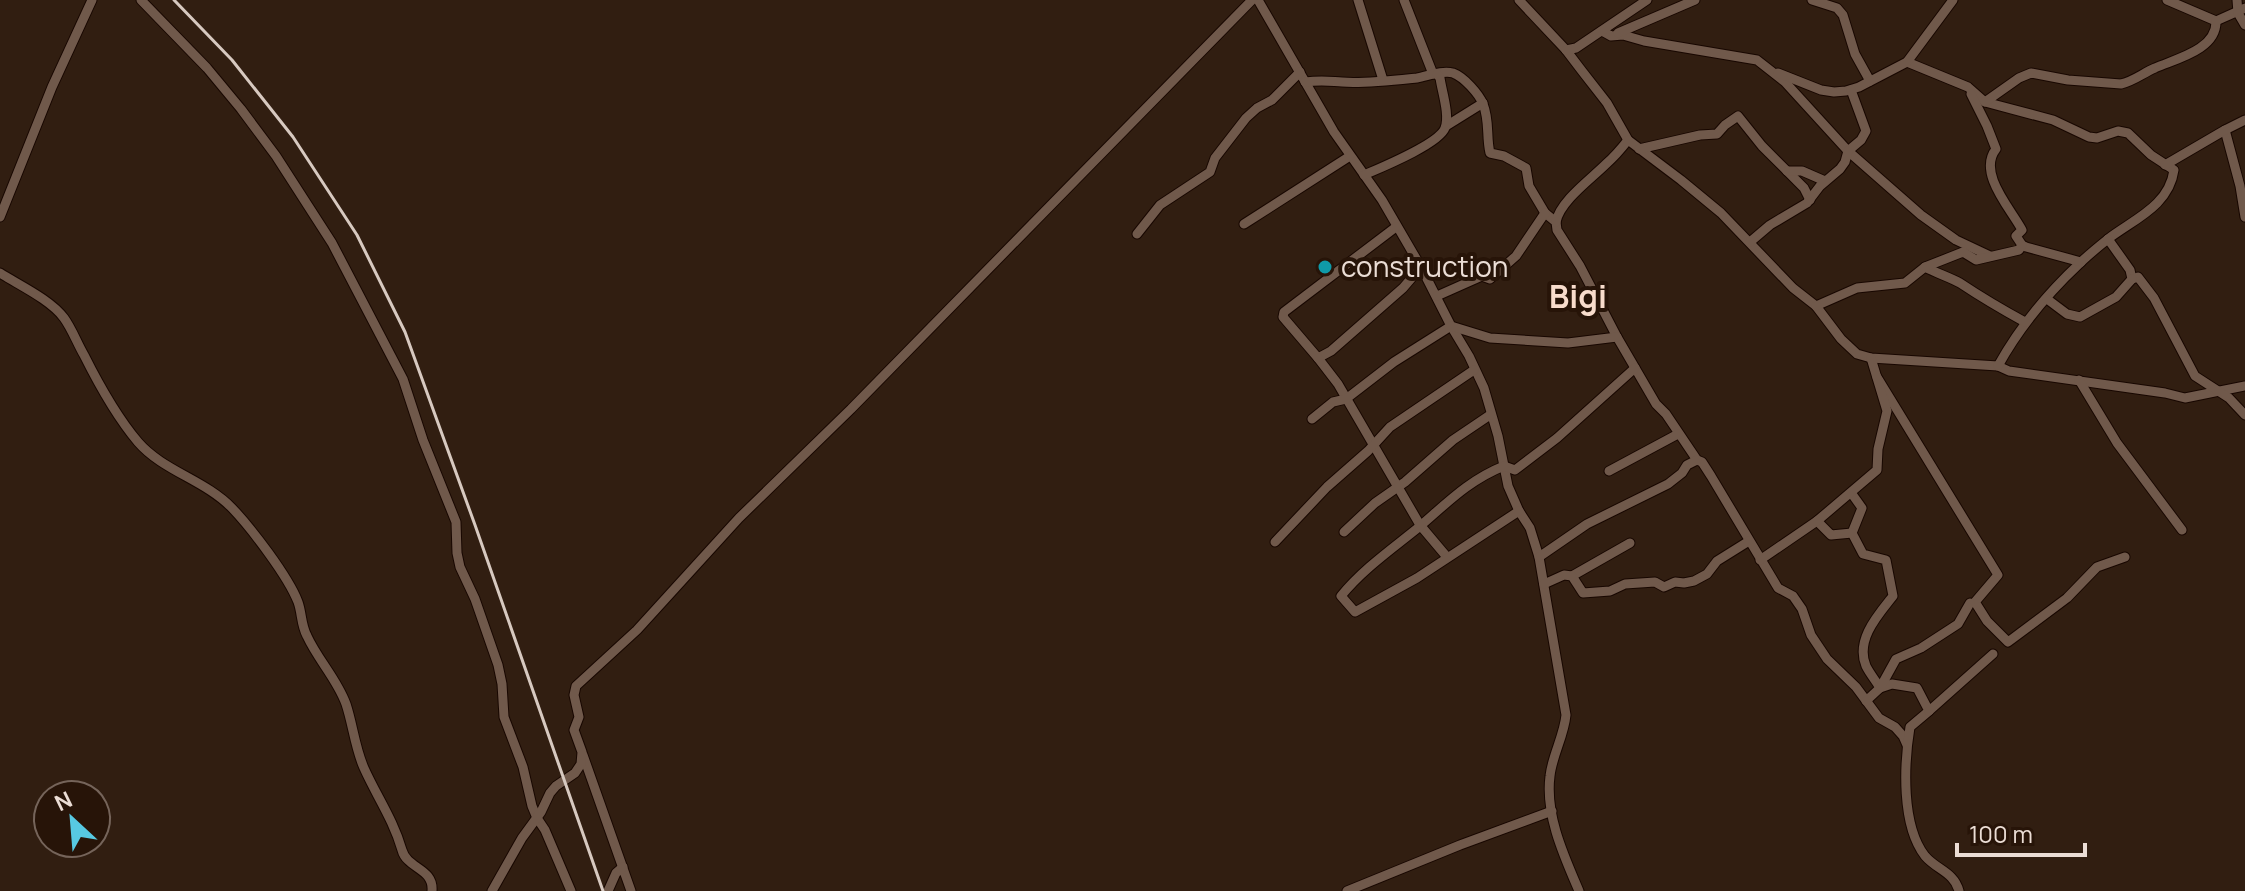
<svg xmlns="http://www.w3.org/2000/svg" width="2245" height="891" font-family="Manrope,sans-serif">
<rect width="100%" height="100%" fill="#311e11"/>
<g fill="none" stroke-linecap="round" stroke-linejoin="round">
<g stroke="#180701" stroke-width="11">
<g id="street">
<polyline points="141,0 207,68 241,109 276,156 332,243 403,379 423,440 456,522 457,553 460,567 475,599 498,665 502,684 504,717 523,767 532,806 537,818 545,830 571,891"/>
<path d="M 1258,0 L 1334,132 L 1382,200 L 1421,267 L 1451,326 L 1469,356 L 1484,388 L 1498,436 L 1508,486 L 1519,511 L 1530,528 L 1539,557 L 1566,715 C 1564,736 1552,756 1550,776 C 1545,815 1564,856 1579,891"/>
<polyline points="1358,0 1383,80"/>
<polyline points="1404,0 1433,74"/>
<polyline points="1519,0 1566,50 1582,71 1607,103 1628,140 1681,180 1721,213 1793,288 1816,306 1841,339 1857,354 1871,358 1998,366 2009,371 2165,393 2185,398 2245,386"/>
<polyline points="1812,0 1837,8 1843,15 1855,54 1870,81"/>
<polyline points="2167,0 2216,21 2245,8"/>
<polyline points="2237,0 2238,13 2245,25"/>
<polyline points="1602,31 1611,36 1623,35 1644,41 1757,60 1785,82 1848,151 1921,215 1956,240 1990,256"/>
<polyline points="1618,33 1695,0"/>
<polyline points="1566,50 1576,48 1647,0"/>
<path d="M 1907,62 L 1968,87 L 1985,102 L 2053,120 L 2089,137 L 2097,138 L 2118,131 L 2128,133 L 2151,155 L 2174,170 C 2169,206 2134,219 2108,239 C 2098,247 2088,255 2079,264 C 2047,294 2019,328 1998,366"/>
<polyline points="1778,73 1821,90 1834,92 1846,91 1859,87 1907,62 1953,0"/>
<path d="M 1305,82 C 1321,80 1326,81 1342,82 C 1361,84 1397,80 1417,78 C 1428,76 1442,70 1453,73 C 1464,77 1479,94 1483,104 C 1490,121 1486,137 1490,153 L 1504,156 L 1526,168 L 1529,186 L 1545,213 L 1556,222 L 1557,230 L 1580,266 L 1617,337 L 1656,404 L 1666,414 L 1697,460 L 1702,462 L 1711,476 L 1778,588 L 1793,596 L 1802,609 L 1811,635 L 1827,659 L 1856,687 L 1879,718 L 1895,727 L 1903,736 L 1907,745"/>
<path d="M 1971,94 L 1987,126 L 1996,149 C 1977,173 2011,209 2022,230 L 2016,236 L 2022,245 L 2026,247 L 2081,262"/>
<path d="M 1985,102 L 2019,78 L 2031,73 L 2068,80 L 2121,84 C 2134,81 2143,73 2155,68 C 2175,59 2217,50 2216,21"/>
<polyline points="1446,126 1483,103"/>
<polyline points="2225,130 2240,186 2245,217"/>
<polyline points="1639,149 1700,135 1717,134 1725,125 1738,116 1762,146 1804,188 1810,200"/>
<polyline points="2165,165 2225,130 2245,120"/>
<polyline points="1787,171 1802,171 1825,181"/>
<path d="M 1364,175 C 1380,168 1439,144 1445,128 C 1450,115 1442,92 1440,78 L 1437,74"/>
<polyline points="0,217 52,87 92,0"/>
<path d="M 1556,222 C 1560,201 1591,179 1606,164 C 1614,157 1621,149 1628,140"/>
<polyline points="1244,224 1350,156"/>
<polyline points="1396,227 1284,312 1283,317 1318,358 1331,351 1403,288 1421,267"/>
<polyline points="1137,234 1160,205 1210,172 1215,158 1246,118 1257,108 1272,100 1300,72"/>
<polyline points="2108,239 2130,270 2132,279"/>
<polyline points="1750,242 1770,225 1807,203 1820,186 1840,169 1845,162 1848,151 1861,140 1866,131 1851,90"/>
<path d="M 1925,267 C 1936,273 1949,277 1960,283 C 1981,297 2003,310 2025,322"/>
<path d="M 0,273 C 19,285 51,300 64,318 C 72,329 77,343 84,355 C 99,385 116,416 138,442 C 163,471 205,480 232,508 C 251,528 288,576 298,602 C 302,613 301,625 307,636 C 318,660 337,679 346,704 C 353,725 355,748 364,768 C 377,797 393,819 402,850 C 407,869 434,868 432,891"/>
<polyline points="2132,279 2138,277 2154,298 2195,376 2229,398 2245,415"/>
<polyline points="1437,296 1482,276 1490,279 1516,256 1545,213"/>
<polyline points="2047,299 2067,314 2080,317 2116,297 2132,279"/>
<polyline points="1816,306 1857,288 1905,283 1925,267 1963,252 1976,260 2019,250 2022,245"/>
<polyline points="1318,358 1338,384 1420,525 1447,557"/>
<polyline points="1877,377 1998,575 1975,602 1987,621 2008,642 2067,598 2097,567 2125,557"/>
<polyline points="2079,380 2117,443 2182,530"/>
<polyline points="1312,419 1333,402 1346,399 1394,362 1451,326 1490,338 1568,343 1617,337"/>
<polyline points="1609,471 1678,434"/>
<path d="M 1852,494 L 1862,508 L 1852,533 L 1863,554 L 1886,560 L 1893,596 C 1878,615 1855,640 1866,666 C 1870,674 1876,681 1880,688 L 1892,684 L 1917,688 L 1929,711 L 1910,727 C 1904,764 1901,825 1925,856 C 1937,870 1954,872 1959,891"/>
<path d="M 1519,511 L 1417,578 L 1355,612 L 1341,596 C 1363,569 1392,549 1419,527 C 1447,503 1469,480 1504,466 L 1515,470 L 1557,438 L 1635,368"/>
<polyline points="1817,521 1831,535 1852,533"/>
<polyline points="1344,532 1375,503 1405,482 1453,440 1490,415"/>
<polyline points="1275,542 1327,487 1368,451 1390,427 1474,370"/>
<polyline points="1539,557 1587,524 1668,484 1682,473 1687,465 1697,460"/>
<polyline points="1760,560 1817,521 1877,470 1878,449 1887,411 1871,358"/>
<polyline points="1572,576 1630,543"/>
<polyline points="1544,584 1564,575 1572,576 1583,593 1610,591 1625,584 1655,582 1664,587 1675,582 1684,583 1694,581 1707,574 1717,561 1749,541"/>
<polyline points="1866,701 1880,688 1896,659 1921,648 1958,624 1970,603"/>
<polyline points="1929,711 1993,654"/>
<polyline points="583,755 631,891"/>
<polyline points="492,891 522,838 541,812 550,793 556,786 575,773 581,764 582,752 574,730 579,717 574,695 576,686 637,630 739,518 851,409 1252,0"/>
<polyline points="608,891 616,873 623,867"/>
<polyline points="1347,891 1460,845 1552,811"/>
</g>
</g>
<use href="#street" stroke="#70594b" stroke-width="9"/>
<polyline stroke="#d7c9c0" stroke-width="3" points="174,0 232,60 293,137 357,235 405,332 475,525 603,891"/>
</g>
<circle fill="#0f9aa8" stroke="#271408" stroke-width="3" cx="1325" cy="267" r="8"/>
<g text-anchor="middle" stroke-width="8" stroke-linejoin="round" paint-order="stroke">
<g font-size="28" fill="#ebddd5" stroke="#271408" text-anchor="start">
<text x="1341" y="277">construction</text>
</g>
<g font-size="32" font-weight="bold" fill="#f8dccc" stroke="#271408">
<text x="1578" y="308">Bigi</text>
</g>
</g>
<g transform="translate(72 819) rotate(334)"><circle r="38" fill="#271408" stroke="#75645a" stroke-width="2"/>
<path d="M0-6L14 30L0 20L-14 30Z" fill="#57c9e2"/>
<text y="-12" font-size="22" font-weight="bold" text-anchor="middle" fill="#ebddd5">N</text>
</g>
<path d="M1957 843v12h128v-12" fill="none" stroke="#ebddd5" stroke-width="4"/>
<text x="1969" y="843" font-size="24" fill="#ebddd5" stroke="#271408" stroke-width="6" paint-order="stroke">100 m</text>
</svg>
